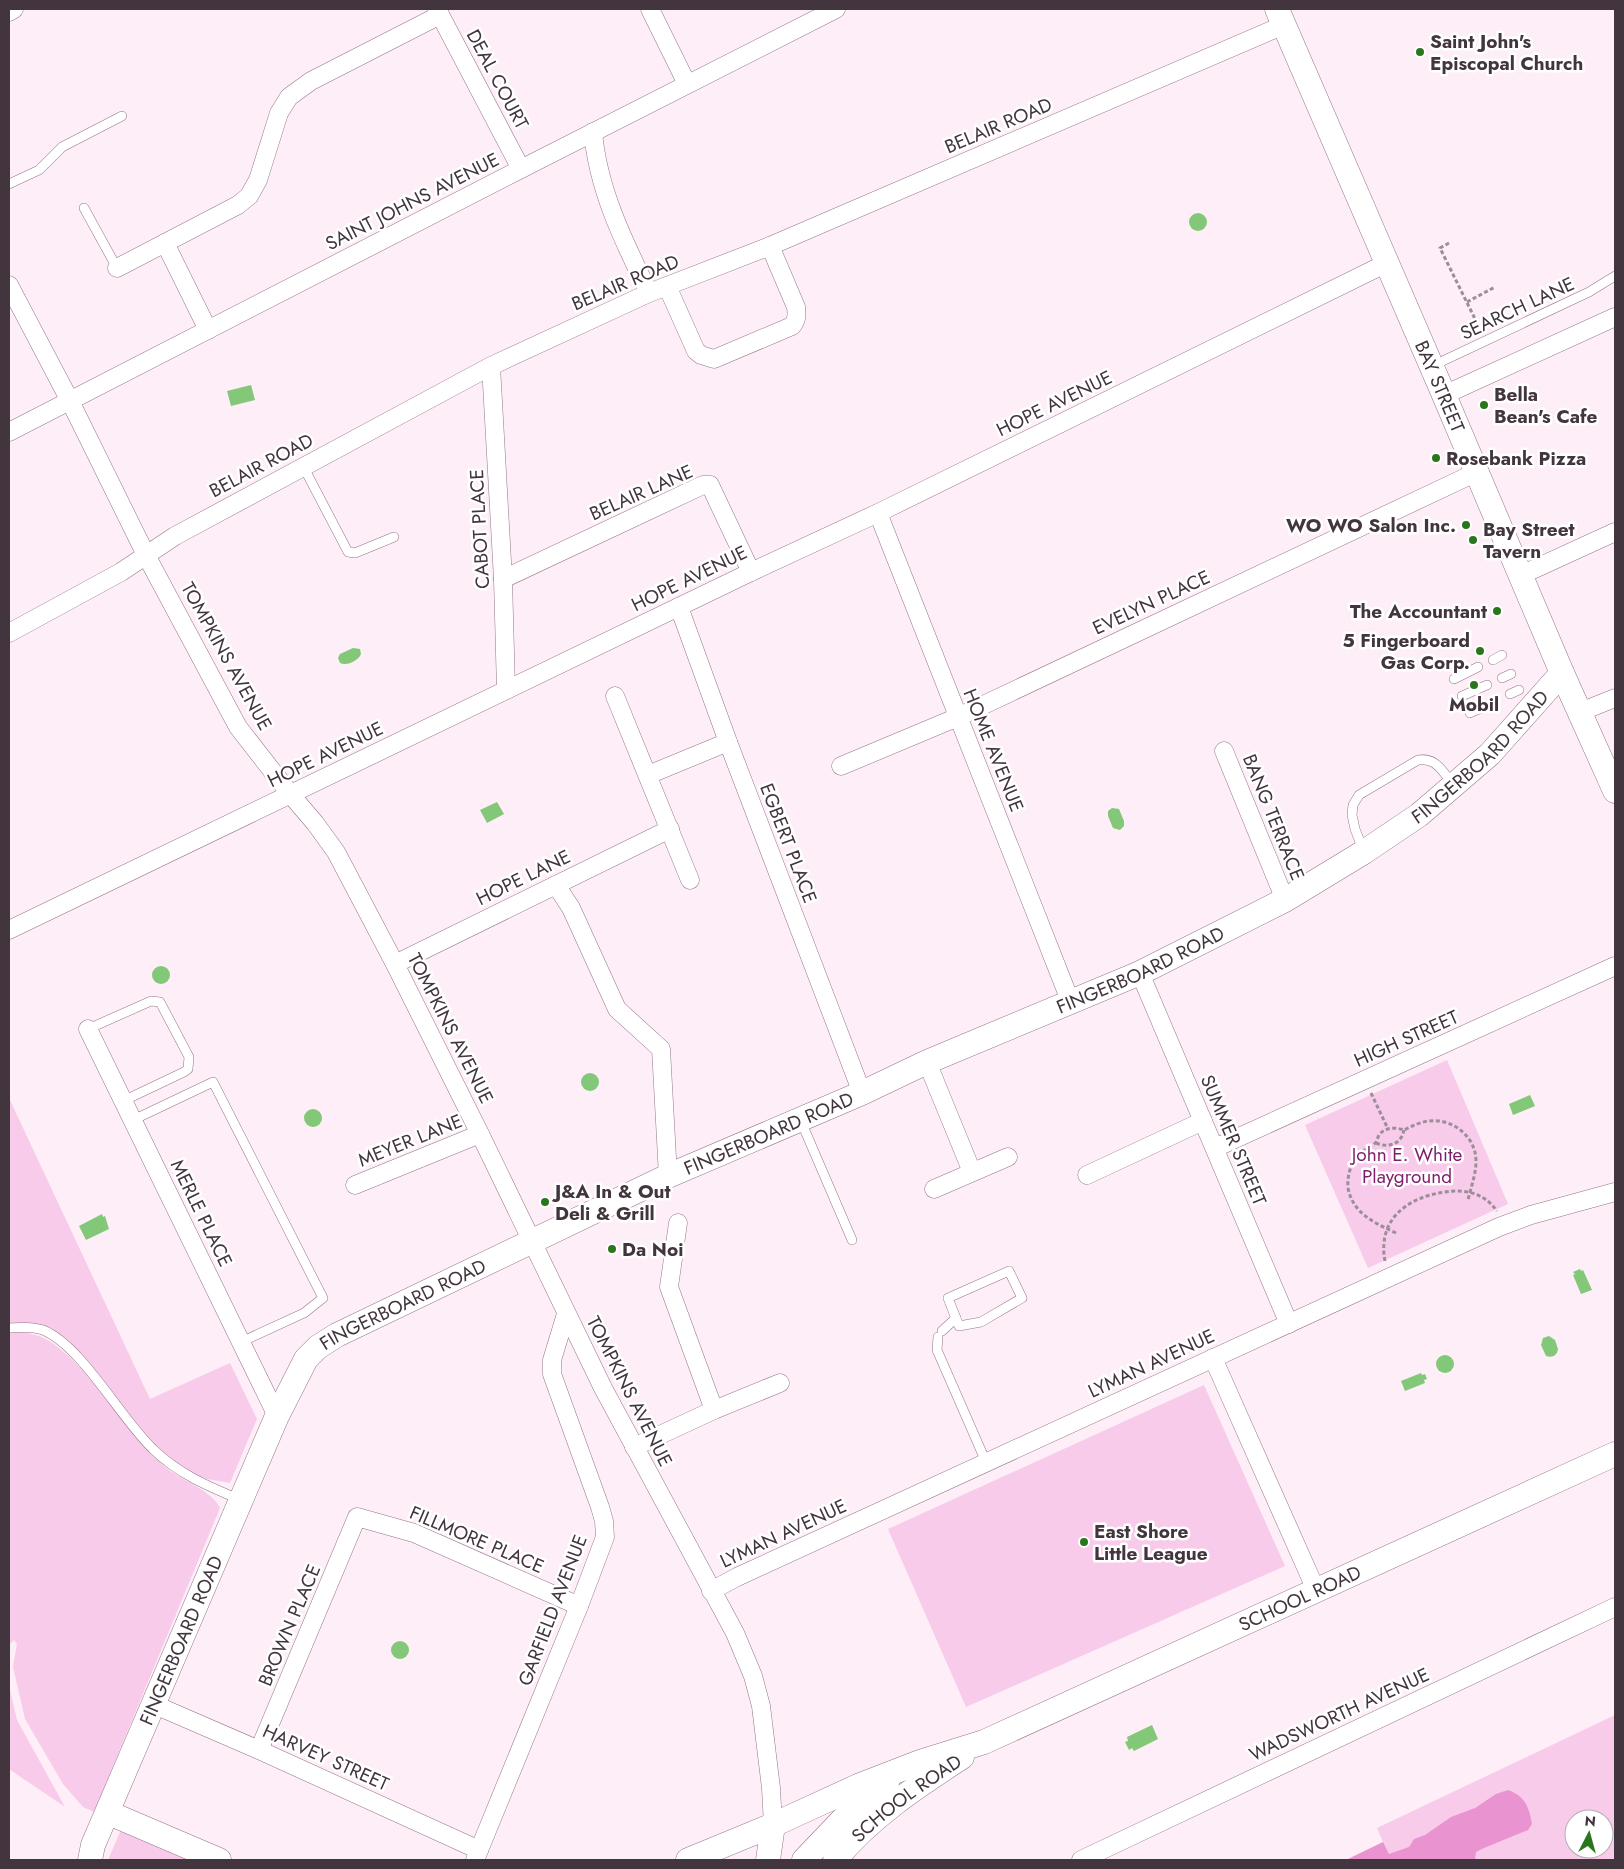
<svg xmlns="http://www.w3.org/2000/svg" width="1624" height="1869" font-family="Jost,sans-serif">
<rect width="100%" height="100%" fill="#fdeef8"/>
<g fill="#f8cbea" fill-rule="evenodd">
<polygon points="1447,1060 1508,1204 1368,1268 1305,1125"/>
<polygon points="9,1098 150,1399 230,1363 257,1419 230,1483 207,1479 192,1474 181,1467 154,1444 60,1335 9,1324"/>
<path d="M 21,1332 C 29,1333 38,1335 46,1339 C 92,1367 122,1428 163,1465 C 179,1480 211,1489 220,1508 L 94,1812 L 83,1807 L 63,1784 L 25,1719 L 13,1667 L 17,1644 L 14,1640 L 9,1645 L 9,1333 Z"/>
<polygon points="1204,1385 1285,1566 966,1707 888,1529"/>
<polygon points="9,1686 17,1720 65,1807 9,1769"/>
<path d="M 1615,1715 L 1615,1860 L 1346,1860 L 1383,1842 L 1377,1828 ZM 1574,1819 L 1604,1819 L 1604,1849 L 1574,1849 Z"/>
<polygon points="121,1830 192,1860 108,1860"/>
</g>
<path fill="#e994d1" d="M 1508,1790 C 1525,1796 1529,1807 1532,1824 L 1528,1830 L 1484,1848 L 1476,1852 L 1475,1859 L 1471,1860 L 1346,1860 L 1383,1842 L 1389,1854 L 1409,1847 L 1414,1839 L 1425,1835 L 1451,1817 L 1475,1808 L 1496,1794 Z"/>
<g fill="#83c779">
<circle cx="1198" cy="222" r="9"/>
<polygon points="251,385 255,400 231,406 227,391"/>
<path d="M 353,648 L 360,649 L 361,654 C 358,661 347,666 340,663 L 338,658 L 340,654 Z"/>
<polygon points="497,802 504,814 487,823 480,810"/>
<polygon points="1112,808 1119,809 1124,821 1124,826 1120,830 1113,828 1108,816 1108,811"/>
<circle cx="161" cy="975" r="9"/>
<circle cx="590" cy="1082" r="9"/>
<polygon points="1530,1095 1535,1106 1513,1115 1509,1104"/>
<circle cx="313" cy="1118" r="9"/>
<polygon points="102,1214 103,1217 105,1216 109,1229 86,1240 79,1226"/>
<polygon points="1580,1269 1581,1271 1583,1270 1592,1290 1581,1294 1573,1275 1575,1274 1573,1272"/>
<path d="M 1549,1336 L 1555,1340 L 1558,1349 C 1557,1356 1552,1358 1546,1356 L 1541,1345 L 1543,1338 Z"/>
<circle cx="1445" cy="1364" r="9"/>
<polygon points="1421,1373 1422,1375 1425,1374 1427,1379 1424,1380 1425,1383 1405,1391 1401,1381"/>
<circle cx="400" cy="1650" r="9"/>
<polygon points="1152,1725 1158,1739 1134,1751 1132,1748 1129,1750 1125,1742 1128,1741 1127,1737"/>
</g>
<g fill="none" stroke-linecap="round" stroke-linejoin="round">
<g stroke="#94758a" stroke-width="10">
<g id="lane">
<polyline points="9,184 39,170 62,147 122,116"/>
<polyline points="84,208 117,268"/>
<polyline points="1432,366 1589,292 1615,276"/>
<polyline points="303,466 348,552 355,553 394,537"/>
<polyline points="1493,660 1502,655"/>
<polyline points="1502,678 1511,674"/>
<polyline points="1454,679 1478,667"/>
<polyline points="1510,694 1519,690"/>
<polyline points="1462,696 1487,685"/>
<polyline points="1470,713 1495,702"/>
<path d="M 1364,852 L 1355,829 L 1352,815 L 1353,805 L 1359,795 L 1418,760 C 1437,757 1442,772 1454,785"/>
<polyline points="88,1029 151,1001 160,1002 189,1057 188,1069 184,1072 123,1101"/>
<polyline points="800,1119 852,1240"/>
<polyline points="133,1120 213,1082 323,1298 304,1313 241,1342"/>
<polygon points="1009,1271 1022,1298 981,1322 959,1326 948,1298"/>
<path d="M 9,1328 C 18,1327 34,1327 43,1330 C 82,1346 121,1419 153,1449 C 178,1474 210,1487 241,1500"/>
<polyline points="942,1331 956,1318"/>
<polyline points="938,1337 937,1350 986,1462"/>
</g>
</g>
<g stroke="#94758a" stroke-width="19">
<g id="street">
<polyline points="437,9 521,169"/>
<polyline points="650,9 687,84"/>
<polyline points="9,12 14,9"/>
<path d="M 593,132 C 598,190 624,242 649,293"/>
<polyline points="165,243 208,330"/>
<polyline points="117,268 238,205 249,196 258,180 279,113 289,97 311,81 440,15"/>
<polyline points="9,285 70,401 146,555 238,727 291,795 315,823 336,852 395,964 480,1134 603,1388 735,1633 753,1676 761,1706 771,1788 773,1825"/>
<path d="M 667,286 L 696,351 L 701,355 L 714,359 L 792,326 C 797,320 797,315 796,307 L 770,246"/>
<polyline points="491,366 503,579 506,690"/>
<polyline points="1444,395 1615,317"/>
<polyline points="9,432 521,169 836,9"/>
<polyline points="878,513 1071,1003"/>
<polyline points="1521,575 1615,532"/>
<polyline points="503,579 703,485 710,485 751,572"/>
<polyline points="679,607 728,742 862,1093"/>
<polyline points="9,633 121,572 175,536 491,366 649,293 770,246 1284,25"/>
<polyline points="615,696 690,880"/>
<polyline points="1580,712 1615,698"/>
<polyline points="1224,751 1285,900"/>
<polyline points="841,766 958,717 1477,472"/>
<polyline points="648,775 728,742"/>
<polyline points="556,885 571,908 617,1009 661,1049 668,1176"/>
<polyline points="9,930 751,572 878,513 1387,263"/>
<polyline points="395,964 670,829"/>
<polyline points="1140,973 1289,1324"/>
<polyline points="88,1029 277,1416"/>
<polyline points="927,1062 972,1172"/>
<polyline points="1215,1148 1615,966"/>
<polyline points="1087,1175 1203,1121"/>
<polyline points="355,1185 480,1134"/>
<polyline points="934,1189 1008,1157"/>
<polyline points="1213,1358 1316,1590"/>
<polyline points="714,1410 780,1383"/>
<polyline points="634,1447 714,1410 669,1287 678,1223"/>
<polyline points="711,1591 737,1577 1499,1227 1531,1215 1615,1192"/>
<polyline points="155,1705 259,1750 479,1850"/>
<polyline points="259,1750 357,1517 414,1533 579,1606"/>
<polyline points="475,1860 579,1606 605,1537 604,1521 600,1507 552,1374 552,1360 566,1314"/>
<polyline points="1081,1860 1615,1607"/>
</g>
</g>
<g stroke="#94758a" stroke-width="25">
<g id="secondary">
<path id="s1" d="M 1277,9 L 1444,395 L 1562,673 L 1615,791"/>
<polyline points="109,1813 219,1860"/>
<path id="s2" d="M 90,1860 L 93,1845 L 277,1416 L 306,1359 L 318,1347 L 337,1335 L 668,1176 L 862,1093 L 927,1062 L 1140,973 L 1285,900 L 1364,852 L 1419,815 L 1490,754 L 1562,673"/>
<path id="s3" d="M 688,1860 L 773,1825 L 858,1786 L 920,1762 L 984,1742 L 1615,1454"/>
<polyline points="768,1860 773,1825"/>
<polyline points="804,1860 849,1813 887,1783"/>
<path id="s4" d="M 835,1860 C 870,1817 916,1787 962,1757"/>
</g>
</g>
<g stroke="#9c8e98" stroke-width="3" stroke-dasharray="4 2.5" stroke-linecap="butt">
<polyline points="1449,243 1440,248 1481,331"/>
<polyline points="1467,302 1495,287"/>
<polyline points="1371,1093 1388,1129"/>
<path d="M 1376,1143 C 1388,1148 1401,1145 1404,1130"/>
<path d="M 1396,1233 C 1375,1223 1353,1214 1348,1188 C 1347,1178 1350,1167 1355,1158 C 1360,1150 1371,1149 1376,1142 C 1377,1140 1378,1137 1379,1135 C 1385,1127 1395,1127 1404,1130 C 1412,1126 1420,1122 1429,1121 C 1453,1118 1476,1137 1476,1161 C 1476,1174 1471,1187 1468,1200"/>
<path d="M 1385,1261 C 1377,1219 1408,1197 1445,1192 C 1466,1189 1484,1193 1497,1211"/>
</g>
<use href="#lane" stroke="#fff" stroke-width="9"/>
<use href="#street" stroke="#fff" stroke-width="18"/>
<use href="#secondary" stroke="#fff" stroke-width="24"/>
</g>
<g fill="#29761d" stroke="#fff" stroke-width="2">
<circle cx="1420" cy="52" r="5"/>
<circle cx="1484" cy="405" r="5"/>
<circle cx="1436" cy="458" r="5"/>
<circle cx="1466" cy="525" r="5"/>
<circle cx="1473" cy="540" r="5"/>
<circle cx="1497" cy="611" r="5"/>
<circle cx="1480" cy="651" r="5"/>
<circle cx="1474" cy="685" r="5"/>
<circle cx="545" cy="1202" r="5"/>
<circle cx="612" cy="1249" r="5"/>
<circle cx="1084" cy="1542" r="5"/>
</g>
<g text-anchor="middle" stroke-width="5" stroke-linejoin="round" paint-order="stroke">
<g font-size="19" font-weight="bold" fill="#42353e" stroke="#fff" text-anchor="start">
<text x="1430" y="48">Saint John's<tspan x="1430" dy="22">Episcopal Church</tspan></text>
<text x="1494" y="401">Bella<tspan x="1494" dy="22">Bean's Cafe</tspan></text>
<text x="1446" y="465">Rosebank Pizza</text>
<text x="1456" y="532" text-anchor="end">WO WO Salon Inc.</text>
<text x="1483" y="536">Bay Street<tspan x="1483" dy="22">Tavern</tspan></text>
<text x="1487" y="618" text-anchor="end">The Accountant</text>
<text x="1470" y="647" text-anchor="end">5 Fingerboard<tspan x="1470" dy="22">Gas Corp.</tspan></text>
<text x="1474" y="711" text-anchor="middle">Mobil</text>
<text x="555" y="1198">J&amp;A In &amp; Out<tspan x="555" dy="22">Deli &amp; Grill</tspan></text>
<text x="622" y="1256">Da Noi</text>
<text x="1094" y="1538">East Shore<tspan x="1094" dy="22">Little League</tspan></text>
</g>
<g font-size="19" fill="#42353e" stroke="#fff">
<text transform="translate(498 79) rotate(62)" y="7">DEAL COURT</text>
<text transform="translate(998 125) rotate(-23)" y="7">BELAIR ROAD</text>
<text transform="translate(412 201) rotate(-27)" y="7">SAINT JOHNS AVENUE</text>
<text transform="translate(625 282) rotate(-23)" y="7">BELAIR ROAD</text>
<text transform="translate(1517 308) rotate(-25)" y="7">SEARCH LANE</text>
<text dy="7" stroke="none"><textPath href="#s1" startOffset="411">BAY STREET</textPath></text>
<text transform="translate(1054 403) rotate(-26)" y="7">HOPE AVENUE</text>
<text transform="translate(261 465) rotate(-28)" y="7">BELAIR ROAD</text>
<text transform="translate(641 492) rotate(-24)" y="7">BELAIR LANE</text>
<text transform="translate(479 529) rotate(-93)" y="7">CABOT PLACE</text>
<text transform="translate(689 578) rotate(-26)" y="7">HOPE AVENUE</text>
<text transform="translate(1151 602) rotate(-25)" y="7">EVELYN PLACE</text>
<text transform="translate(227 656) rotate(61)" y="7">TOMPKINS AVENUE</text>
<text transform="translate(994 750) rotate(68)" y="7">HOME AVENUE</text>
<text transform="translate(325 754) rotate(-26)" y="7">HOPE AVENUE</text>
<text dy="7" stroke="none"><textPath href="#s2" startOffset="1872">FINGERBOARD ROAD</textPath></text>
<text transform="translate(1274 817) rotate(68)" y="7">BANG TERRACE</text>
<text transform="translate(789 843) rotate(69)" y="7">EGBERT PLACE</text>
<text transform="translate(523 877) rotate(-26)" y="7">HOPE LANE</text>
<text dy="7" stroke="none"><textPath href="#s2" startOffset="1468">FINGERBOARD ROAD</textPath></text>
<text transform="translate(451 1028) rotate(63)" y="7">TOMPKINS AVENUE</text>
<text transform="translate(1406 1038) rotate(-24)" y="7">HIGH STREET</text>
<text dy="7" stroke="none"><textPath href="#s2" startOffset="1062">FINGERBOARD ROAD</textPath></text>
<text transform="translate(410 1140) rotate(-22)" y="7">MEYER LANE</text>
<text transform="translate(1234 1140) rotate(67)" y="7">SUMMER STREET</text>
<text transform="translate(202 1213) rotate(64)" y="7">MERLE PLACE</text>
<text dy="7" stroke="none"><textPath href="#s2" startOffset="658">FINGERBOARD ROAD</textPath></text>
<text transform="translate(1151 1363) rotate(-25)" y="7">LYMAN AVENUE</text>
<text transform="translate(630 1391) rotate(63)" y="7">TOMPKINS AVENUE</text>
<text transform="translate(783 1533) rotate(-25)" y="7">LYMAN AVENUE</text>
<text transform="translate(477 1539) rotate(23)" y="7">FILLMORE PLACE</text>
<text dy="7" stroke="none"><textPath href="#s3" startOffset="666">SCHOOL ROAD</textPath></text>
<text transform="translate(552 1610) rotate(-69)" y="7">GARFIELD AVENUE</text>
<text transform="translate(289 1625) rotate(-67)" y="7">BROWN PLACE</text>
<text dy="7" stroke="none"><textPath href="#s2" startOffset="238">FINGERBOARD ROAD</textPath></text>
<text transform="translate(1339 1714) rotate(-25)" y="7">WADSWORTH AVENUE</text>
<text transform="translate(326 1757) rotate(24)" y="7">HARVEY STREET</text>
<text dy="7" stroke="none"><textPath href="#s4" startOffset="95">SCHOOL ROAD</textPath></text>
</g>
<g font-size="19" fill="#7f1c6b" stroke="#fff">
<text x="1407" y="1161">John E. White<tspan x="1407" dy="22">Playground</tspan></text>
</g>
</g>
<rect width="1624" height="1869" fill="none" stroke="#42353e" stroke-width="20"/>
<g transform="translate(1589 1834) rotate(6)"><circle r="24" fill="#ffffff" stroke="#b3aeb2"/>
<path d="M0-4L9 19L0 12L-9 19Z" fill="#29761d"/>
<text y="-8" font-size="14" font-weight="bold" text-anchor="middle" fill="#42353e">N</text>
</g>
</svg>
